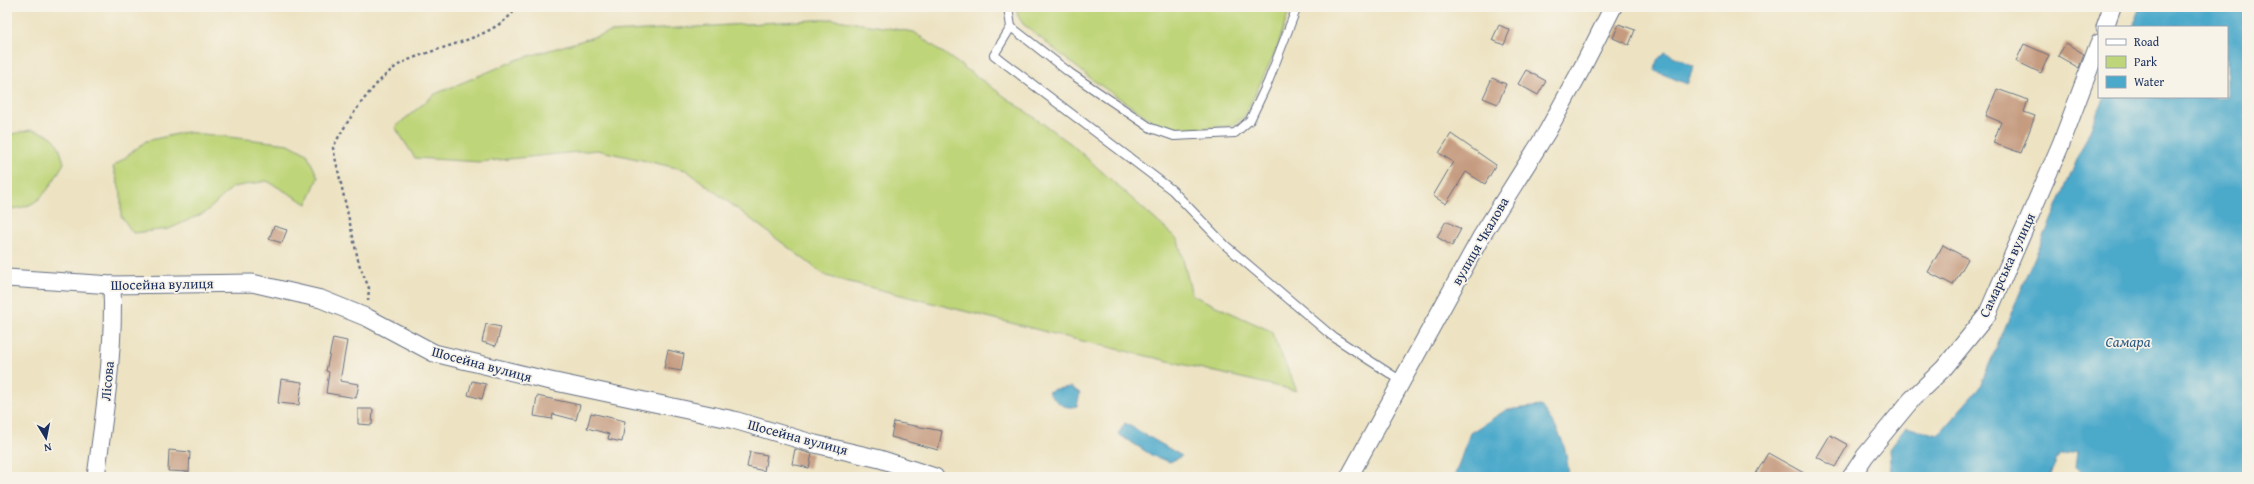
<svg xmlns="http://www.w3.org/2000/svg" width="2254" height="484" font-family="'Gentium Book Plus',serif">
<rect width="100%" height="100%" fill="#f7f3e8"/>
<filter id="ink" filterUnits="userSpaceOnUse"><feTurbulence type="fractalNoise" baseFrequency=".025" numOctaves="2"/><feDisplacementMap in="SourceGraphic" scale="8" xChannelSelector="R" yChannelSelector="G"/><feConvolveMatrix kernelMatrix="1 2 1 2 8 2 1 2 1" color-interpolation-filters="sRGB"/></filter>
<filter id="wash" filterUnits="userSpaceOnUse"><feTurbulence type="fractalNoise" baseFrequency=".012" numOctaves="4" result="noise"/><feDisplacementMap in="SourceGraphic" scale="16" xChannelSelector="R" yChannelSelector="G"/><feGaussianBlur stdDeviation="0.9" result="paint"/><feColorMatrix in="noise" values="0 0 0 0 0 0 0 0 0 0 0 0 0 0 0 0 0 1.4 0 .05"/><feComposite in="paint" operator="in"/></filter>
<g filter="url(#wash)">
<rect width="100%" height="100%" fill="#ede3c3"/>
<g fill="#bfd579" stroke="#6d826c">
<polygon points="1016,7 1290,7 1278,46 1244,117 1231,126 1186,129 1157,124 1094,81 1023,24 1018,16"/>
<polygon points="831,19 914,32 1070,143 1178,240 1192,295 1271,331 1297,391 1074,339 826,276 686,170 597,150 480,162 415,158 395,127 435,94 519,59 611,32"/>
<path d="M 31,130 C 57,135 57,140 64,163 C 48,189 41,209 7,209 L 7,135 Z"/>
<polygon points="186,132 289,144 307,154 318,177 307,204 267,181 233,187 206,212 169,229 133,233 121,216 121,194 113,167 146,141"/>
</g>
<g fill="#4ba9ca" stroke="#336c94">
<polygon points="2141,7 2247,7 2247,477 2091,477 2075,467 2077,451 2059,455 2049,477 1891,477 1889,449 1906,427 1938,435 1979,388 2104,97 2227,97 2227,27 2133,27"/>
<polygon points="1665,52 1694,66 1687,84 1655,71 1657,60"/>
<path d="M 1071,387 L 1080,393 L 1077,406 C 1063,410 1057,402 1048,392 L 1055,389 Z"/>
<path d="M 1541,406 C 1561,433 1566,443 1569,477 L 1454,477 L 1470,433 L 1506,410 Z"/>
<polygon points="1125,423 1182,456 1170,462 1153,456 1118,434"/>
</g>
<g id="blocks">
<g fill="#c69c81">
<polygon points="1619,24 1635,30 1629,45 1613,38"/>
<polygon points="1499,25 1510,30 1504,45 1492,40"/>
<polygon points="2066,43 2084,54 2079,68 2058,56"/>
<polygon points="2024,44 2049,55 2041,73 2016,61"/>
<polygon points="1526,70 1546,81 1538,95 1518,84"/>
<polygon points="1492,78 1506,84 1498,104 1483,98"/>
<polygon points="1997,89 2028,100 2024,112 2035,116 2021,153 1993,143 2001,122 1986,116"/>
<polygon points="1451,134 1496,165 1485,184 1466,172 1446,204 1433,196 1453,162 1439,153"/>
<polygon points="1446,221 1461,229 1452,246 1437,237"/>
<polygon points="274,226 287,230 282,243 269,239"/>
<polygon points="1943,245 1968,259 1953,285 1928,272"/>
<polygon points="486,324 501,327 496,346 482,342"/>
<polygon points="333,338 347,341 340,381 359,384 356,398 326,393 329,372 326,371"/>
<polygon points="668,350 684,354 681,371 664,368"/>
<polygon points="281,379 302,382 299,405 278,403"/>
<polygon points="472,381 486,384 482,399 468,395"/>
<polygon points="537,396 580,405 576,420 553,414 552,419 534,416"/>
<polygon points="358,409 373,409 372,425 358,424"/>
<polygon points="591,413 625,421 622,442 608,439 609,434 587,428"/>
<polygon points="894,422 942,431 938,450 891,437"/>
<polygon points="1830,435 1848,445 1835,467 1817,457"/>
<polygon points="795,449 812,454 809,468 792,464"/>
<polygon points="169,450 190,452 189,472 168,471"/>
<polygon points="750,452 767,455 764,471 747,467"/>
<polygon points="1768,453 1811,477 1754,477"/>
</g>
</g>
</g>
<g filter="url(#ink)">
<use href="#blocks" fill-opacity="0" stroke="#646e81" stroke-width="1"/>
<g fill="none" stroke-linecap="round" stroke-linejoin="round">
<g stroke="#646e81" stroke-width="10">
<g id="lane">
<polyline points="1008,7 1011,27 994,55 1172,190 1225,245 1332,336 1403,382"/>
<polyline points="1011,27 1070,73 1151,128 1174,136 1235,133 1250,120 1268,82 1297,7"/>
</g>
</g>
<g stroke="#646e81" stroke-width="19">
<g id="street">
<polyline points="2105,27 2112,7"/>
<polyline points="7,278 112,285 252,283 321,299 368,318 434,353 546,380 734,420 815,444 880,459 935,477"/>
<path d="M 96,477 C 104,414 115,349 112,285"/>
<polyline points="1349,477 1481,237 1547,132 1582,68 1613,7"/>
<polyline points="1851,477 1865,456 1912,399 1944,368 1987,315 2061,144 2099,43"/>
</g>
</g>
<path stroke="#646e81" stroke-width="2.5" stroke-dasharray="3 3" stroke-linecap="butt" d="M 368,301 L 369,288 L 359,264 L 333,148 C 344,124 379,73 404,62 C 437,46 496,39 517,7"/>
<use href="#lane" stroke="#fff" stroke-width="8"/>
<use href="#street" stroke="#fff" stroke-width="17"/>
</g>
</g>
<g text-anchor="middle" stroke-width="3.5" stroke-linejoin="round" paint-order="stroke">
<g font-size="14" fill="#1b2f5e" stroke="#f7f3e8">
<text transform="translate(1480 241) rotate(-60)" y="5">вулиця Чкалова</text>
<text transform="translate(2007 265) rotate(-65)" y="5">Самарська вулиця</text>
<text transform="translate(162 284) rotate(-1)" y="5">Шосейна вулиця</text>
<text transform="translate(482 364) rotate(15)" y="5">Шосейна вулиця</text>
<text transform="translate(107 381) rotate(-85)" y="5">Лісова</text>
<text transform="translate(798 437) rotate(15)" y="5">Шосейна вулиця</text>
</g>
<g font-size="15" font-style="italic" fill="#2c5a84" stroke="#f7f3e8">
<text x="2128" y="347">Самара</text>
</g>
</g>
<rect width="2254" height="484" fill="none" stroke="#f7f3e8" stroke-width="24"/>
<rect x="2098" y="26" width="130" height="72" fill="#f7f3e8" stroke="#9fa5b1"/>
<rect x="2106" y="39" width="20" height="6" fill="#ffffff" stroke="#9fa5b1"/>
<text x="2134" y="46" font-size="12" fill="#1b2f5e">Road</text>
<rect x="2106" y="56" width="20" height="12" fill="#bfd579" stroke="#9fa5b1"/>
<text x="2134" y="66" font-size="12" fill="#1b2f5e">Park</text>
<rect x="2106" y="76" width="20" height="12" fill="#4ba9ca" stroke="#9fa5b1"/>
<text x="2134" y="86" font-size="12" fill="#1b2f5e">Water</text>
<g transform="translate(46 438) rotate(170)" stroke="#f7f3e8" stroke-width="3" paint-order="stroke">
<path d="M0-3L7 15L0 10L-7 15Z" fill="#1b2f5e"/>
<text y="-6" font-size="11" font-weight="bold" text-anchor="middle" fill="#1b2f5e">N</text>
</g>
</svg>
